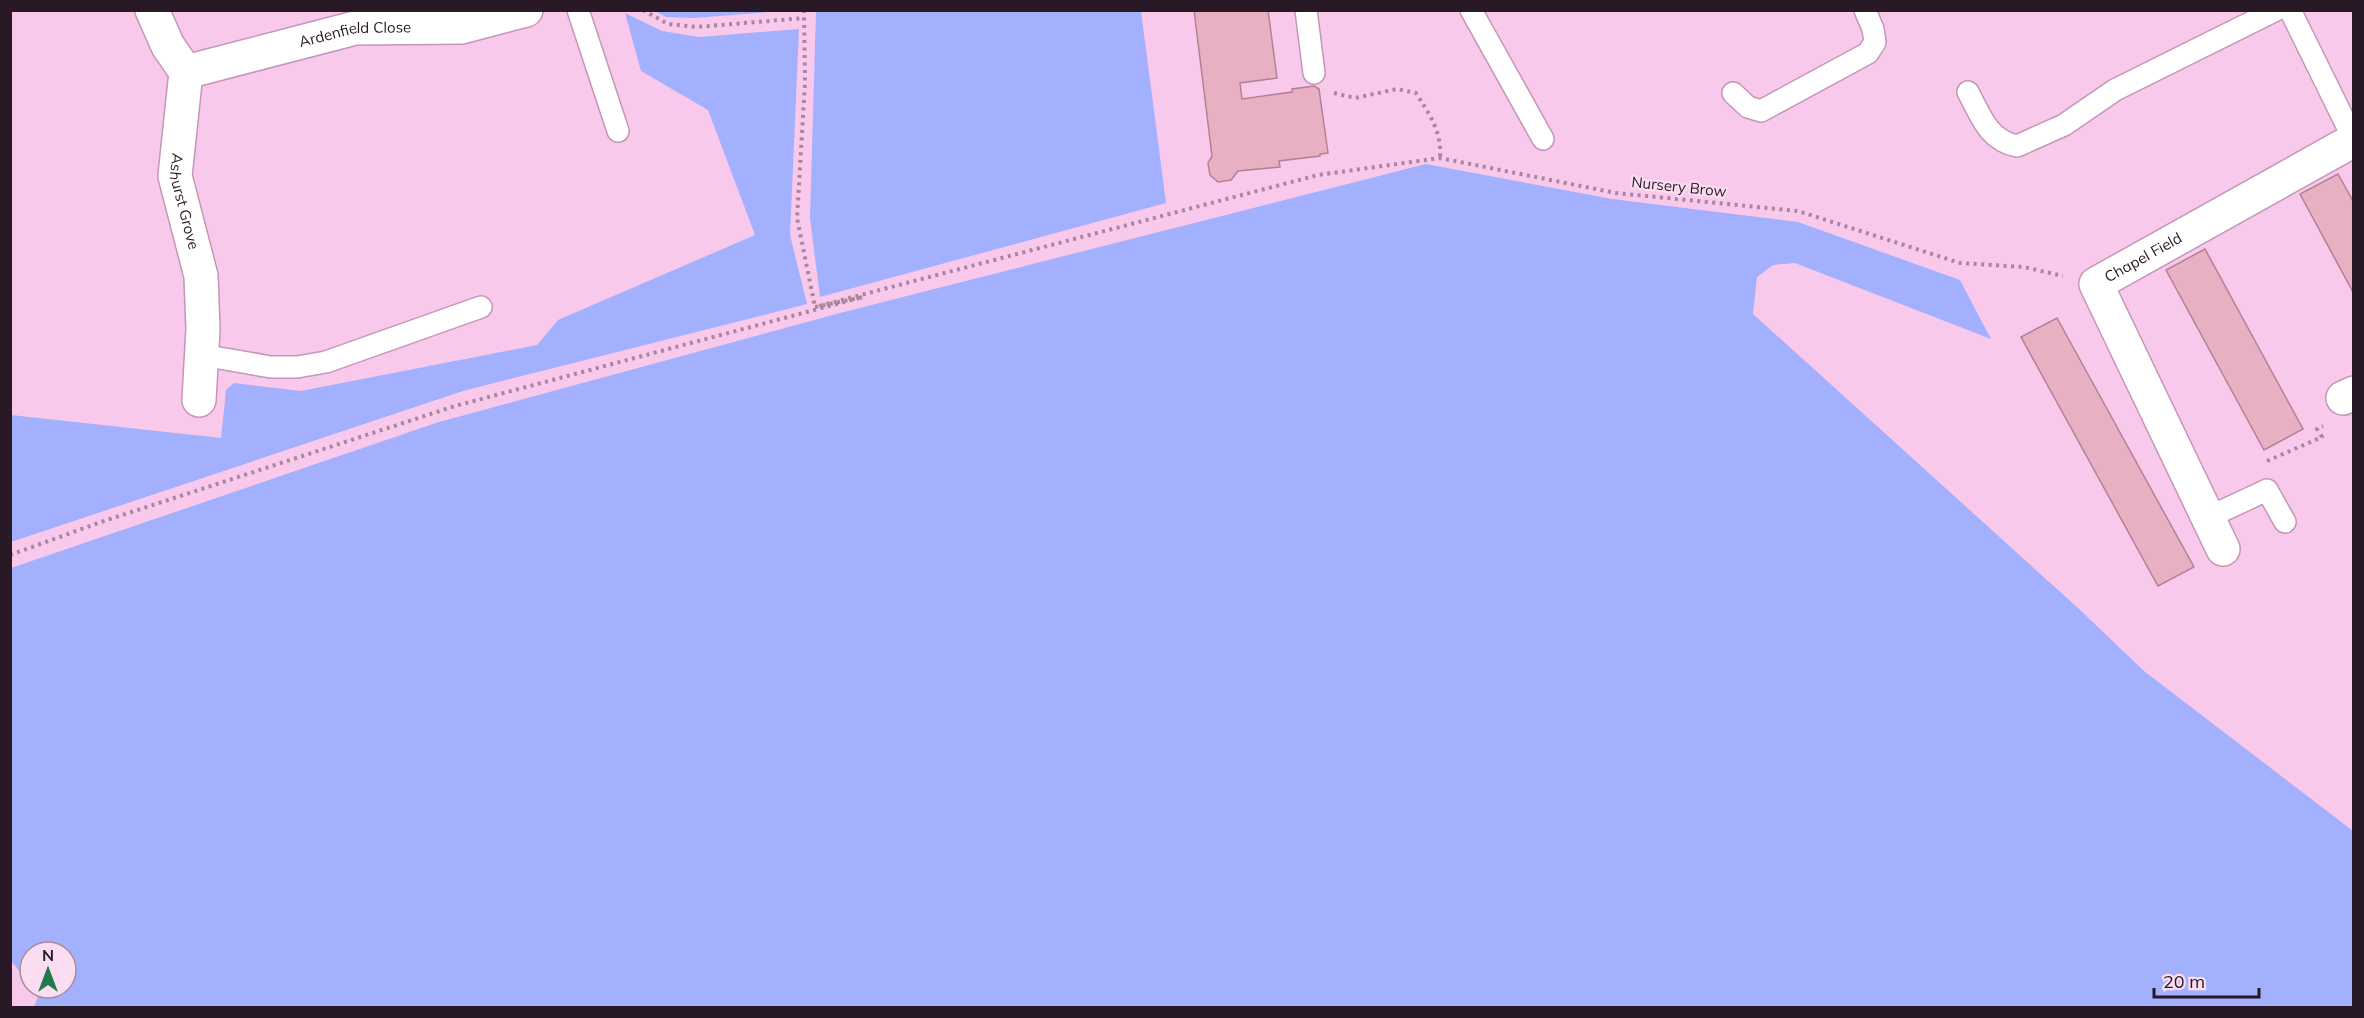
<svg xmlns="http://www.w3.org/2000/svg" width="2364" height="1018" font-family="Mulish,sans-serif">
<rect width="100%" height="100%" fill="#f8c9eb"/>
<g fill="#a3b0fe">
<polygon points="795,10 694,18 666,17 655,11"/>
<polygon points="816,11 1141,11 1166,203 820,297 810,218"/>
<polygon points="625,13 662,31 699,37 799,29 790,235 807,304 463,391 11,542 11,415 221,438 226,390 234,383 301,391 537,345 558,320 755,235 708,110 641,71"/>
<polygon points="1426,164 1612,199 1798,222 1960,280 1991,339 1795,263 1773,265 1757,277 1753,314 2078,608 2144,671 2353,831 2353,1007 34,1007 39,994 34,988 66,988 66,952 30,952 30,984 11,961 11,568 439,422 840,313"/>
</g>
<g fill="#e8b0c3" stroke="#b58093" stroke-width="1.5">
<polygon points="1194,10 1268,10 1277,78 1240,83 1242,99 1292,92 1292,89 1314,86 1319,89 1328,153 1320,154 1320,156 1279,161 1280,167 1238,171 1231,180 1218,182 1210,175 1208,163 1212,156"/>
<polygon points="2338,174 2354,203 2354,294 2300,194"/>
<polygon points="2205,249 2303,429 2264,450 2166,270"/>
<polygon points="2057,318 2194,567 2158,586 2021,337"/>
</g>
<g fill="none" stroke-linecap="round" stroke-linejoin="round">
<g stroke="#c496b8" stroke-width="24">
<g id="lane">
<polyline points="578,10 618,131"/>
<polyline points="1306,10 1314,73"/>
<polyline points="1471,10 1543,139"/>
<polyline points="2290,10 2354,140"/>
<path d="M 1968,92 C 1981,116 1988,140 2017,146 L 2064,125 L 2115,90 L 2276,10"/>
<polyline points="1733,93 1748,107 1761,111 1868,53 1875,42 1873,29 1865,10"/>
<polyline points="202,355 271,367 297,367 326,362 481,307"/>
<polyline points="2207,518 2267,490 2285,522"/>
</g>
</g>
<g stroke="#c496b8" stroke-width="36">
<g id="street">
<path id="s1" d="M 152,10 L 168,46 L 186,72 L 175,176 L 201,276 L 203,329 L 199,400"/>
<path id="s2" d="M 186,72 L 355,28 L 461,27 L 526,10"/>
<polyline points="2343,398 2354,393"/>
<path id="s3" d="M 2223,549 L 2096,284 L 2354,140"/>
</g>
</g>
<g stroke="#a9859f" stroke-width="4" stroke-dasharray="3 4.5" stroke-linecap="butt">
<polyline points="643,10 668,24 697,27 804,18"/>
<polyline points="804,10 805,83 797,218 815,307"/>
<path d="M 1334,93 L 1355,98 L 1397,89 L 1416,93 C 1430,115 1442,132 1440,158"/>
<polyline points="2267,461 2322,437 2317,429 2323,426"/>
<polyline points="10,555 101,522 455,406 863,297 815,307 1318,175 1440,158 1616,193 1798,211 1960,263 2024,267 2063,276"/>
</g>
<use href="#lane" stroke="#fff" stroke-width="21"/>
<use href="#street" stroke="#fff" stroke-width="33"/>
</g>
<g text-anchor="middle" stroke-width="4.5" stroke-linejoin="round" paint-order="stroke">
<g font-size="15" fill="#291825" stroke="#faddf1">
<text dy="5" stroke="none"><textPath href="#s2" startOffset="174">Ardenfield Close</textPath></text>
<text transform="translate(1679 187) rotate(6)" y="5">Nursery Brow</text>
<text dy="5" stroke="none"><textPath href="#s1" startOffset="202">Ashurst Grove</textPath></text>
<text dy="5" stroke="none"><textPath href="#s3" startOffset="348">Chapel Field</textPath></text>
</g>
</g>
<rect width="2364" height="1018" fill="none" stroke="#291825" stroke-width="24"/>
<g transform="translate(48 970)"><circle r="28" fill="#faddf1" stroke="#a68e9f" stroke-width="1.5"/>
<path d="M0-4.5L10 22L0 15L-10 22Z" fill="#23794c"/>
<text y="-9" font-size="16" font-weight="bold" text-anchor="middle" fill="#291825">N</text>
</g>
<path d="M2154 988v9h105v-9" fill="none" stroke="#291825" stroke-width="3"/>
<text x="2163" y="988" font-size="18" fill="#291825" stroke="#faddf1" stroke-width="4.5" paint-order="stroke">20 m</text>
</svg>
